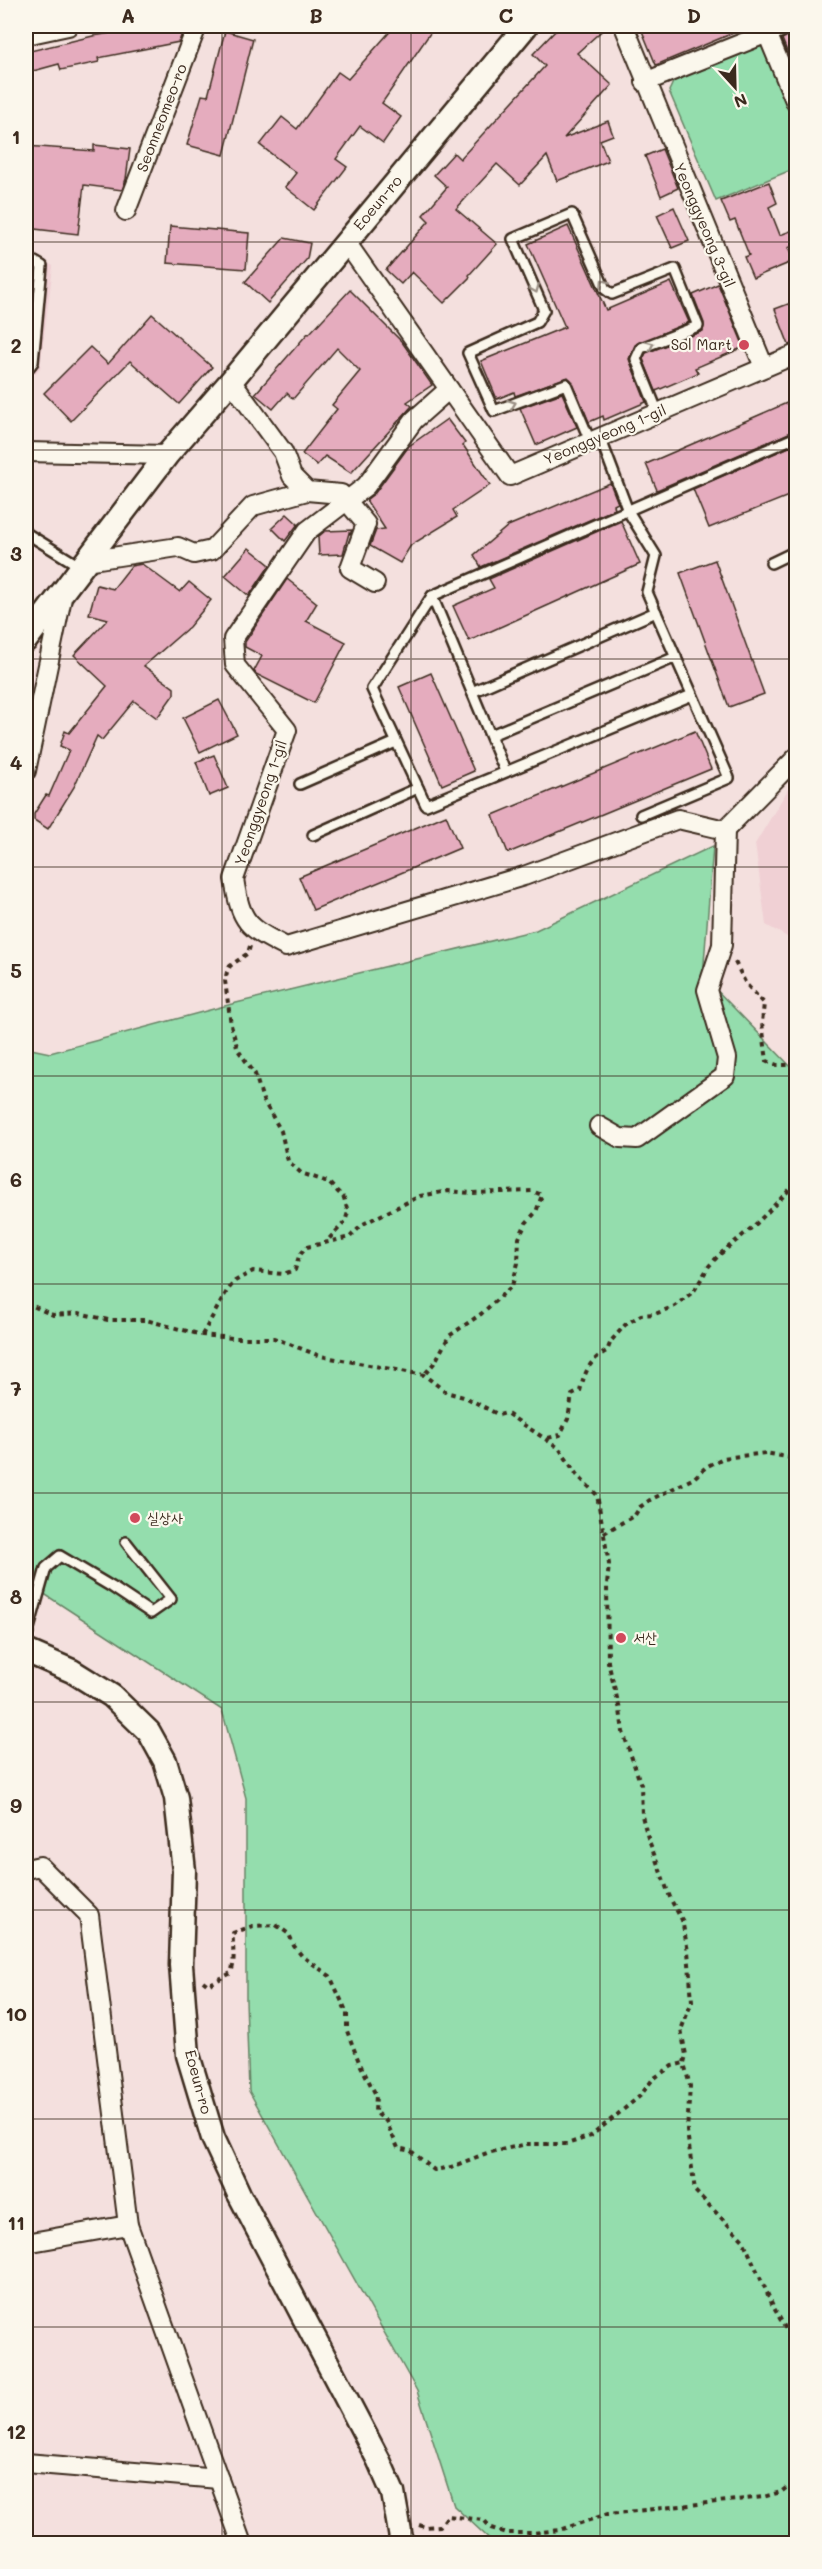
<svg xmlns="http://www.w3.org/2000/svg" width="822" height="2569" font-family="Mali,'Poor Story',sans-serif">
<rect width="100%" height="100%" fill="#f4e0de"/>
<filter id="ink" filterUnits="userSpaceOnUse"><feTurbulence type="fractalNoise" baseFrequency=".0167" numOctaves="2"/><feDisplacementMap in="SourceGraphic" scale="12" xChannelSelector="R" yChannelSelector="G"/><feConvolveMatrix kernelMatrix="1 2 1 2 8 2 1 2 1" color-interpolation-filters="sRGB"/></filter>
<g filter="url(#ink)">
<g fill="#f0d0d4">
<polygon points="26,251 53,266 40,368 26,384"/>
<polygon points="796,776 796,942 766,925 755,844"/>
</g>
<g fill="#94ddad" stroke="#688466" stroke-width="1.5">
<polygon points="764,43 796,123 796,168 716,201 669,91 675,78"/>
<polygon points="713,846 703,976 796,1072 796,2543 494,2543 454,2506 417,2391 249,2091 246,2000 246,1798 222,1710 26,1582 26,1048 50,1053 232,1004 536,930"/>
</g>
<g fill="#e5acbe" stroke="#3b2a1e" stroke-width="1.5">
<polygon points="154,26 183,26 183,30 179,42 98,58 99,62 61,70 59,64 26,73 26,52 93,36"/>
<polygon points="395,26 435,26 382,103 401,117 383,143 360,126 336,159 347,167 314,210 285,187 296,173 260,145 282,117 297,129 338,72 348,79"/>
<polygon points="560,26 607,26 577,53 612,85 564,138 608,121 613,135 600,140 608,161 557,181 547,156 520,185 497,164 456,209 497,244 469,275 470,277 444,303 412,272 401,284 386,270 429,221 423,215 447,187 434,175 454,153 460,159 545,66 533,54"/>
<polygon points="640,26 750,26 656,65"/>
<polygon points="796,26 796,73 782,39 793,33"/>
<polygon points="225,31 253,39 224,155 187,145 202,95 208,96"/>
<polygon points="94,145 130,149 126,179 122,190 84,185 78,234 26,228 26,146 94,151"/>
<polygon points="662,149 678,188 661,196 645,156"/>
<polygon points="769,182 777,203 769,207 780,235 796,229 796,245 788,248 794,261 753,278 744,257 749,255 735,220 730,222 721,201"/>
<polygon points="674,207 689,241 672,248 657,215"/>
<polygon points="170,226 249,233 246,269 167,263"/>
<polygon points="568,226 606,310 671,282 689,322 635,345 629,359 646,402 604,420 603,416 589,422 572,381 568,377 515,396 514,392 497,399 481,361 565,327 528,244"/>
<polygon points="284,238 310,243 307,259 268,303 245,282"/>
<polygon points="718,284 744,347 695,368 698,373 656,391 643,359 646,353 703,331 704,323 693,295"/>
<polygon points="350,290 402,342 432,385 407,402 412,406 351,473 325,456 317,465 302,454 337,409 332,405 360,371 337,348 293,399 287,393 273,409 255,394 308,333 309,334"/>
<polygon points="796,301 796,343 789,345 775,309"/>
<polygon points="152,314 212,367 179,404 130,361 71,421 44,393 90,347 108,364"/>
<polygon points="562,393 577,427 536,445 520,408"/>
<polygon points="796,399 796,430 657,490 646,464"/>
<polygon points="447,419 465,443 463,445 490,485 453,510 457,517 411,545 400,563 370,546 376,530 385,529 366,500 375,493 409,446"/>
<polygon points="796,444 796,493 709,528 693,489"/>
<polygon points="610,483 618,503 614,505 615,509 481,567 474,555 508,526"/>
<polygon points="287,514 298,524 285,541 272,528"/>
<polygon points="621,521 640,564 469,641 453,606 494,588 489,579"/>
<polygon points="352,530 350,534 349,533 343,554 319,555 318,537 325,531"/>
<polygon points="249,548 270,565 249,596 225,576"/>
<polygon points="715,560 764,694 729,707 680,573"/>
<polygon points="142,564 180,592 189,582 211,600 189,627 144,666 174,688 174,694 157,718 134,701 102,740 97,736 74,787 48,829 34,820 34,814 46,795 49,796 69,750 60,746 65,731 69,733 107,686 74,655 108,619 89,614 97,585 113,589 131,566"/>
<polygon points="287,579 317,603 306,621 346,642 314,703 256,674 254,671 262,656 245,647 245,642"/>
<polygon points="431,673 474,771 442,785 399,687"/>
<polygon points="219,700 237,734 200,752 183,718"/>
<polygon points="695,731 711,769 508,853 493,815"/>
<polygon points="214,755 228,788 209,796 196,762"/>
<polygon points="446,815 460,848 313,910 299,877"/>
</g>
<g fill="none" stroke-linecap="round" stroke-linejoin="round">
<g stroke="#3b2a1e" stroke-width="14">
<g id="service">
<polyline points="26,257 42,266 33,362 26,371"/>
<polyline points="600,437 628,511 656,556 647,592 729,778 641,815"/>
<polyline points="590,441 566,384 494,411 468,353 537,322 544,310 513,239 572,214 605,289 612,294 675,269 698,326 641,348 636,359 658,413"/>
<polyline points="26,533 81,567"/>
<polyline points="771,563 796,551"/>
<polyline points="432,596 505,771"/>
<polyline points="472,692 656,612"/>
<polyline points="692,695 426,805 372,689 432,596 796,437"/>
<polyline points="491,735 676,657"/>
<polyline points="300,784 396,742"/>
<polyline points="313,835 418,788"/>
<polyline points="26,1639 46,1568 60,1556 112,1587 151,1613 171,1599 126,1542"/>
</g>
</g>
<g stroke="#3b2a1e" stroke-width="22">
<g id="minor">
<polyline points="624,26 764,367"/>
<polyline points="767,33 796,103"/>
<polyline points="26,35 68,26"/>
<polyline points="645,82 785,26"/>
<polyline points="126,211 197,26"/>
<polyline points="346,242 510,476 796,354"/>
<polyline points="231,381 283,452 292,476 307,491 341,494 366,524 350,568 375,583"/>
<path d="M 449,389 L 414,420 L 366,486 L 307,531 L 233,639 L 235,665 L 287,730 L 234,879 C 241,923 247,927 286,947 L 524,876 L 678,819 L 725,830 L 796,758"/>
<polyline points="26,452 167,455"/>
<polyline points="86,561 178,547 194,554 212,550 253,506 307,491"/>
<polyline points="26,771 63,593"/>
<polyline points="599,1126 620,1138 637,1139 725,1076 727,1058 707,990 722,945 725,830"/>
<polyline points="26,1869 40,1866 89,1915 128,2225 242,2544"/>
<polyline points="26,2243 128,2225"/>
<polyline points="26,2463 219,2479"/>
</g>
</g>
<g stroke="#3b2a1e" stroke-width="27">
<g id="tertiary">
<polyline points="26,640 167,455 231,381 526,26"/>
<polyline points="26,1651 72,1671 112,1696 149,1732 165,1761 176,1798 184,1871 181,1965 188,2055 213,2138 239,2194 379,2461 393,2493 402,2544"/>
</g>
</g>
<g stroke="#3b2a1e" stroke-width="4" stroke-dasharray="4.5 4.5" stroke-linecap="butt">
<polyline points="250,946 248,953 230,966 227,972 225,981 231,1025 238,1050 255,1074 263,1100 281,1131 288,1161 301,1173 328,1182 344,1198 348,1212 345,1222 326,1242"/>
<polyline points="735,962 746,984 764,1003 762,1023 767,1061 777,1065 796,1065"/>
<polyline points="26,1303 53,1315 79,1313 108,1320 146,1320 202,1335 232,1338 274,1338 320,1356 424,1375 446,1392 467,1398 499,1415 506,1413 559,1448 577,1475 597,1495 609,1564 607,1585 608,1662 620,1710 623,1732 641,1785 642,1816 648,1838 671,1900 682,1920 688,1951 692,2001 681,2030 686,2055 684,2063 690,2086 687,2131 695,2191 743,2240 774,2308 796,2347"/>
<polyline points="202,1335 227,1291 235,1281 253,1271 283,1274 295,1270 299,1256 307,1247 350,1237 363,1224 420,1196 448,1191 471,1193 532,1191 542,1195 536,1212 526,1223 519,1238 518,1263 512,1286 481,1314 449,1336 435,1362 424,1375"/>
<path d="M 548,1438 L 560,1435 L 568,1419 L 572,1395 L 580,1391 C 585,1372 589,1360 607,1351 L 611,1341 L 625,1325 L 641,1315 L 655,1314 L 675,1306 L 694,1291 L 709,1266 L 719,1255 L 755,1225 L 796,1183"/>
<polyline points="604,1533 635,1515 640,1507 650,1500 694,1478 706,1467 723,1458 766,1453 796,1459"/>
<path d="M 203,1981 L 208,1985 L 231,1973 C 236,1959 232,1948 233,1933 L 253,1926 L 276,1925 L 289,1934 L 294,1946 L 302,1956 L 330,1976 L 347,2013 L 347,2031 L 359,2062 L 376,2095 L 375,2112 L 386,2121 L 398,2148 L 411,2151 L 434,2170 L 451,2167 L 487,2153 L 527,2144 L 567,2144 L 591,2136 L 640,2096 L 653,2079 L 672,2066 L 684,2063"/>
<polyline points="419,2525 425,2527 440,2526 448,2516 484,2520 491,2528 506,2533 534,2533 559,2530 608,2514 763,2497 781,2492 786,2488 796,2491"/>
</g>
<use href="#service" stroke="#fbf7ec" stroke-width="9"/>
<use href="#minor" stroke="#fbf7ec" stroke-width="18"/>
<use href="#tertiary" stroke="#fbf7ec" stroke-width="22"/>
</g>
<defs><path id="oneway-chevron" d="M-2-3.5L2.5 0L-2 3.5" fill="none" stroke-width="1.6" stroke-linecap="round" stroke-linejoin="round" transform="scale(1.5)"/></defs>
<g stroke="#9b9085">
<use href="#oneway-chevron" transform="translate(604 283) rotate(-123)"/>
<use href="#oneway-chevron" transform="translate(535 289) rotate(67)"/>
<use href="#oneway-chevron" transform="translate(650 345) rotate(-24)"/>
<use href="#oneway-chevron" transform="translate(512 404) rotate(-21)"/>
</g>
</g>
<path fill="none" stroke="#3b2a1e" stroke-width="1.5" stroke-opacity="0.55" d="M 222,26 L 222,2544M 411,26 L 411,2544M 600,26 L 600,2544M 26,242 L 796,242M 26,450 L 796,450M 26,659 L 796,659M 26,867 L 796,867M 26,1076 L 796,1076M 26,1284 L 796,1284M 26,1493 L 796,1493M 26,1702 L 796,1702M 26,1910 L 796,1910M 26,2119 L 796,2119M 26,2327 L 796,2327"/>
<g fill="#d1495b" stroke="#fbf7ec" stroke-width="2">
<circle cx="744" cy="345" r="6"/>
<circle cx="135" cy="1518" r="6"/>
<circle cx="621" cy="1638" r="6"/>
</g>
<g text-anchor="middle" stroke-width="4.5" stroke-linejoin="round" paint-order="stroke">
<g font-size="15" fill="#3b2a1e" stroke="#fbf7ec">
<text transform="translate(162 118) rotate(-69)" y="5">Seonneomeo-ro</text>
<text transform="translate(378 203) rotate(-50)" y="5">Eoeun-ro</text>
<text transform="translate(704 225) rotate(67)" y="5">Yeonggyeong 3-gil</text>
<text transform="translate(605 435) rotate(-23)" y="5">Yeonggyeong 1-gil</text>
<text transform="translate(261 803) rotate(-71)" y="5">Yeonggyeong 1-gil</text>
<text transform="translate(198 2082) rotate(75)" y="5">Eoeun-ro</text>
</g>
<g font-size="15" fill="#3b2a1e" stroke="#fbf7ec" text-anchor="start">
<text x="732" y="350" text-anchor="end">Sol Mart</text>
<text x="147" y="1523">실상사</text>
<text x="633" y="1643">서산</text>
</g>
</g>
<rect width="822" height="2569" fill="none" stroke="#fbf7ec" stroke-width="66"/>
<g transform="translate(735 87) rotate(158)" stroke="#fbf7ec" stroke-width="4.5" paint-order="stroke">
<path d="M0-4.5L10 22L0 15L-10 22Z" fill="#3b2a1e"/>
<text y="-9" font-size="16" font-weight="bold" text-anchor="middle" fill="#3b2a1e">N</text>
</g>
<rect x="33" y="33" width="756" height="2503" fill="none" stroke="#3b2a1e" stroke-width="2"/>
<g font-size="20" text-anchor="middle" font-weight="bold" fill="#3b2a1e">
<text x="128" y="23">A</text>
<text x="316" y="23">B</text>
<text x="506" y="23">C</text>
<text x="694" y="23">D</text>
<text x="16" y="144">1</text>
<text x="16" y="353">2</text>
<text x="16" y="561">3</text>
<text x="16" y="770">4</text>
<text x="16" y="978">5</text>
<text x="16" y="1187">6</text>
<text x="16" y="1396">7</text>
<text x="16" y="1604">8</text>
<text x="16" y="1813">9</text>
<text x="16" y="2021">10</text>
<text x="16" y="2230">11</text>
<text x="16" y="2439">12</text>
</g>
</svg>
